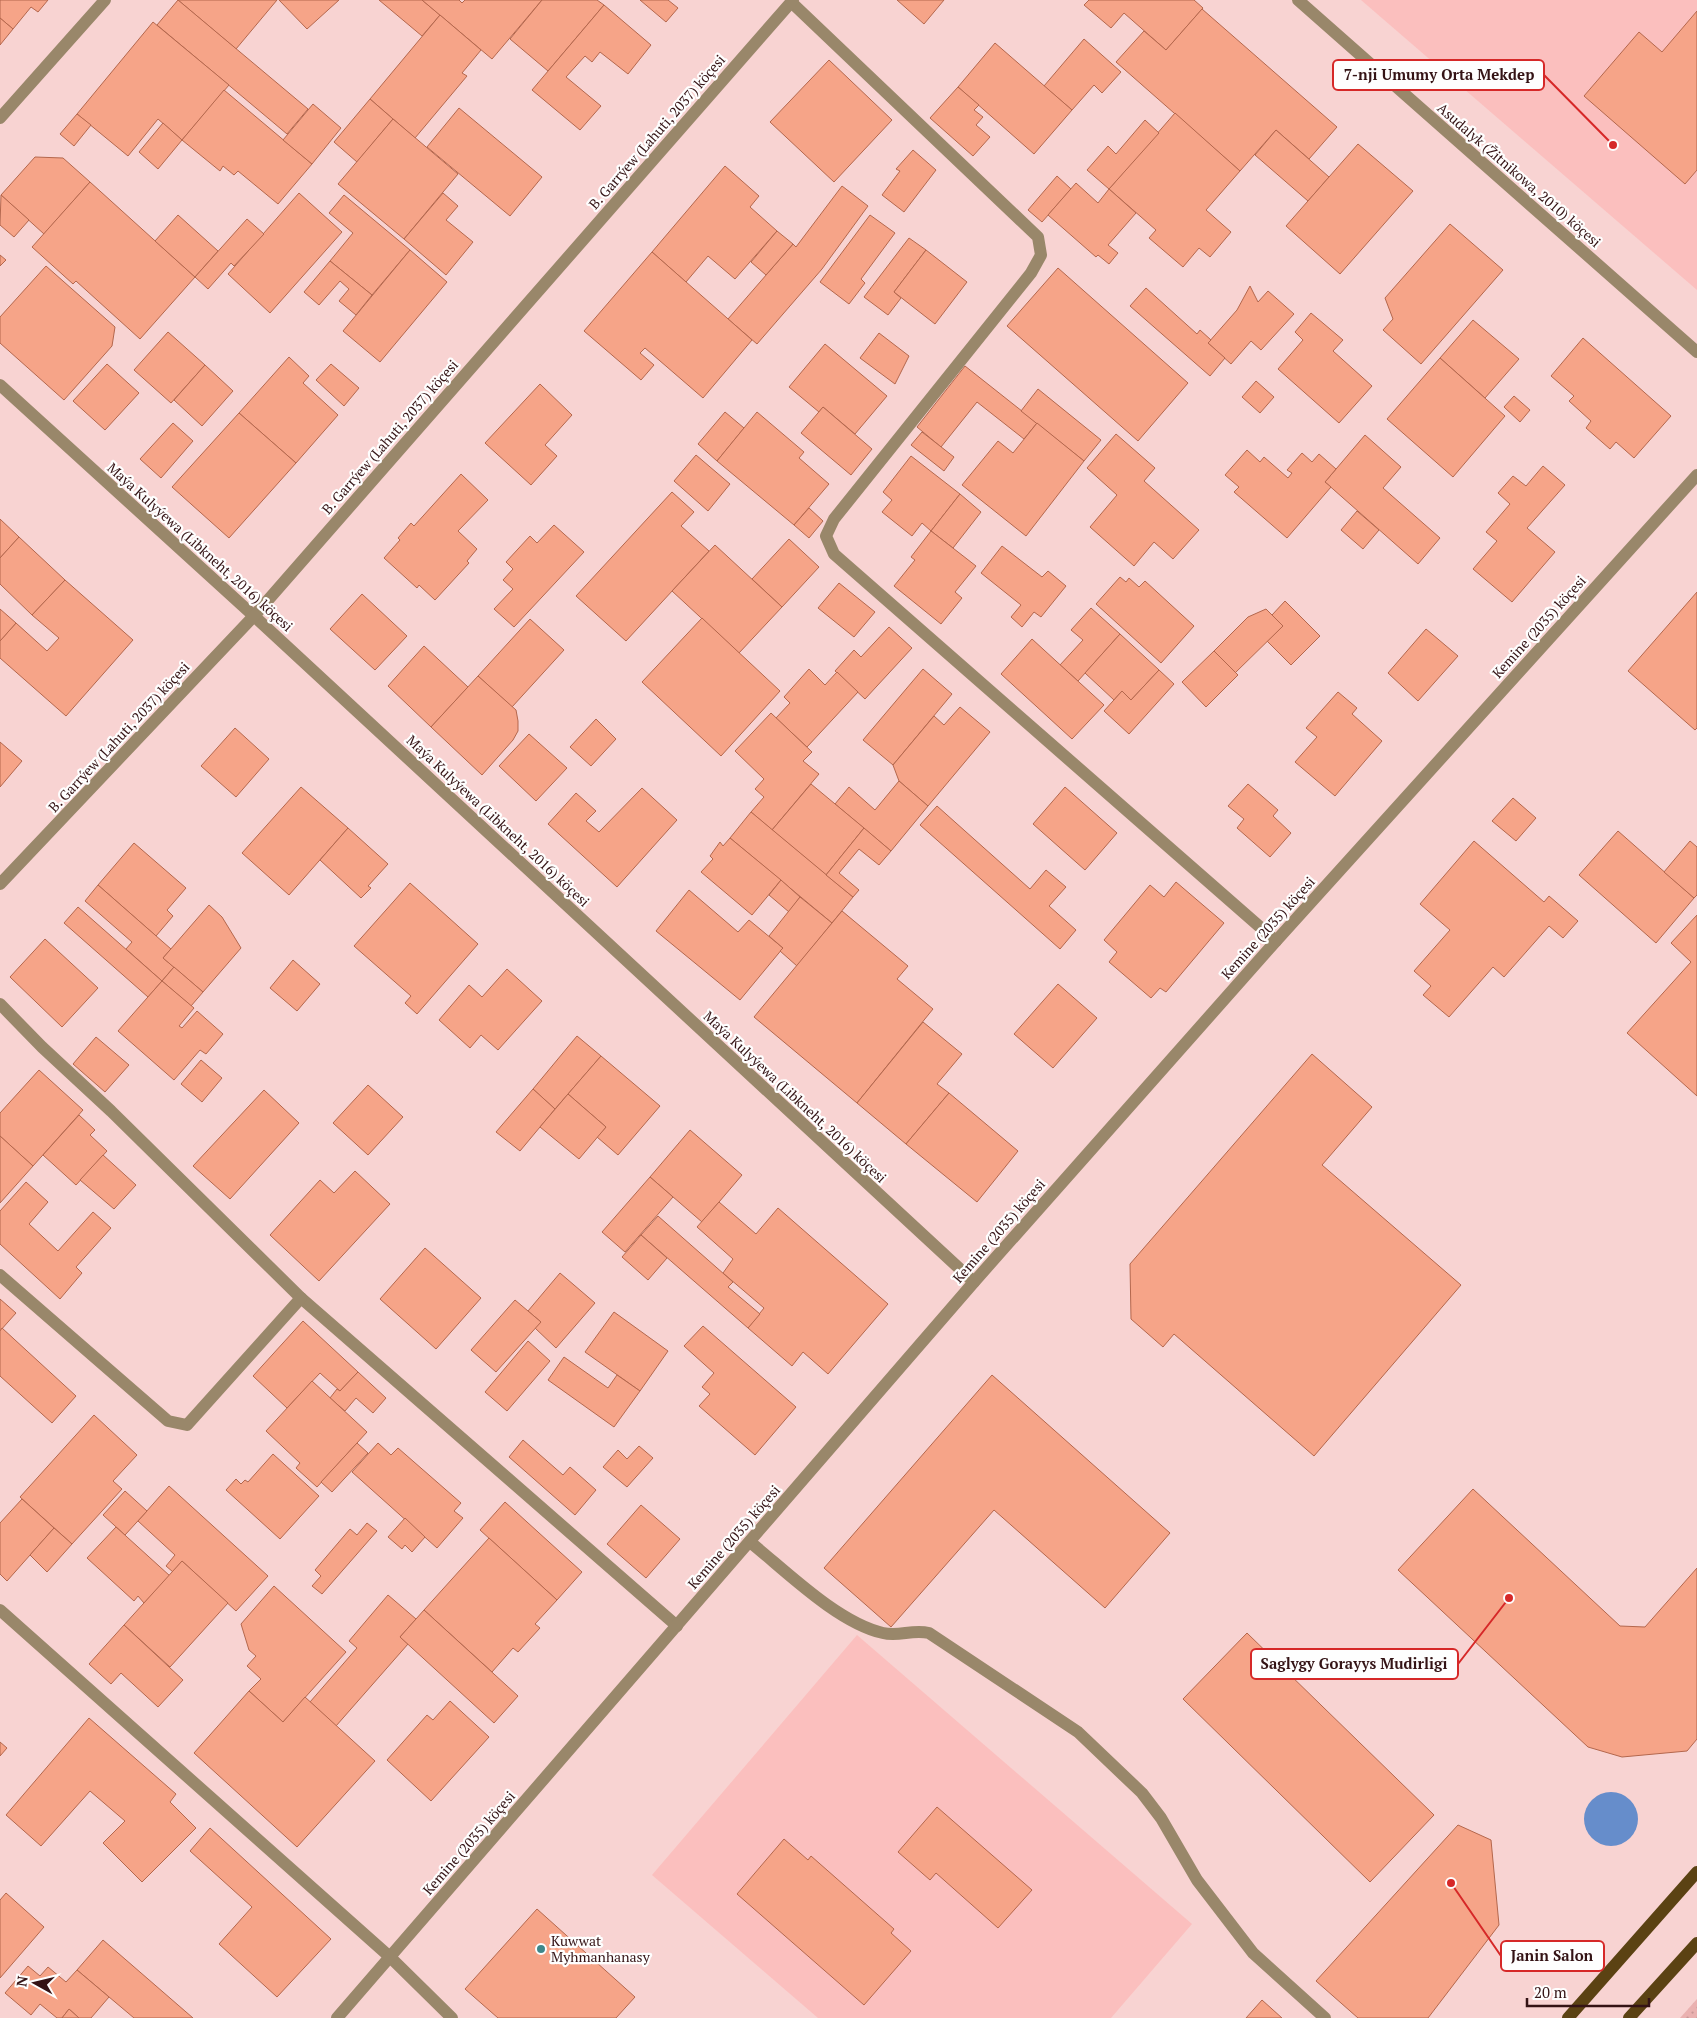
<svg xmlns="http://www.w3.org/2000/svg" width="1697" height="2018" font-family="'PT Serif',serif">
<defs>
<pattern id="grass-dots" width="8" height="8" patternUnits="userSpaceOnUse" patternTransform="scale(1.25)"><rect width="8" height="8" fill="#eab1b0"/><path d="M2 2h.1M6 6h.1" fill="none" stroke="#c99796" stroke-width="1.8" stroke-linecap="round"/></pattern>
</defs>
<rect width="100%" height="100%" fill="#f8d3d2"/>
<g fill="#fbbfbe">
<polygon points="1361,0 1697,0 1697,290"/>
<polygon points="857,1635 1192,1924 1111,2018 818,2018 652,1875"/>
</g>
<polygon fill="url(#grass-dots)" points="1697,1999 1697,2018 1680,2018"/>
<circle fill="#668dcb" cx="1611" cy="1819" r="27"/>
<g fill="#f6a488" stroke="#b4674d">
<polygon points="0,0 48,0 38,12 31,7 13,29 0,18"/>
<polygon points="178,0 277,0 236,49"/>
<polygon points="178,0 308,109 287,134 157,25"/>
<polygon points="279,0 339,0 307,29"/>
<polygon points="379,0 422,0 440,15 422,36"/>
<polygon points="422,0 459,0 462,3 465,0 542,0 492,59"/>
<polygon points="542,0 597,0 604,5 548,71 510,39"/>
<polygon points="640,0 668,0 678,8 666,22"/>
<polygon points="897,0 944,0 924,24"/>
<polygon points="1089,0 1194,0 1203,8 1166,50 1124,13 1111,28 1084,5"/>
<polygon points="604,5 651,45 628,74 600,52 592,62 585,56 566,77 601,106 580,130 532,90"/>
<polygon points="1202,9 1337,127 1309,159 1276,130 1240,171 1116,62 1144,31 1166,50"/>
<polygon points="1697,11 1697,170 1685,184 1584,96 1639,32 1662,52"/>
<polygon points="440,15 481,50 462,73 467,76 415,138 370,99"/>
<polygon points="0,18 13,29 0,45"/>
<polygon points="153,22 229,85 182,140 158,119 128,156 77,114"/>
<polygon points="1084,39 1121,72 1102,93 1094,85 1072,110 1044,86"/>
<polygon points="995,43 1072,110 1034,154 958,87"/>
<polygon points="829,60 892,120 834,182 770,122"/>
<polygon points="958,87 979,105 974,110 983,117 976,125 990,137 973,156 930,118"/>
<polygon points="224,90 312,164 278,204 238,171 234,175 223,166 220,171 182,140"/>
<polygon points="370,99 393,119 357,162 334,142"/>
<polygon points="313,104 341,128 312,164 283,140"/>
<polygon points="459,108 542,177 510,216 427,147"/>
<polygon points="1175,113 1240,171 1206,210 1231,232 1210,257 1199,248 1183,267 1149,238 1156,230 1109,189"/>
<polygon points="77,114 91,125 74,146 60,134"/>
<polygon points="393,119 458,174 404,239 338,184"/>
<polygon points="1145,120 1159,133 1109,189 1087,170 1108,146 1116,154"/>
<polygon points="163,123 182,140 158,169 139,152"/>
<polygon points="1276,130 1329,177 1308,201 1255,155"/>
<polygon points="1358,144 1413,191 1340,274 1286,226"/>
<polygon points="913,150 936,170 904,212 882,195 900,171 896,169"/>
<polygon points="35,157 63,158 90,182 44,234 1,195"/>
<polygon points="725,166 759,196 750,207 777,231 735,279 708,256 686,282 652,252"/>
<polygon points="1057,176 1071,189 1042,222 1028,210"/>
<polygon points="90,182 195,277 140,339 76,281 73,284 32,247"/>
<polygon points="1076,183 1098,203 1109,189 1136,213 1108,245 1118,253 1109,264 1098,255 1096,257 1048,215"/>
<polygon points="842,186 868,206 822,269 757,344 728,319 793,244 796,247"/>
<polygon points="299,193 342,232 270,313 228,274"/>
<polygon points="443,193 458,206 446,220 473,242 446,275 404,239"/>
<polygon points="1,195 29,220 14,237 0,225"/>
<polygon points="344,195 410,250 372,295 330,261 353,233 329,213"/>
<polygon points="178,215 218,251 195,277 155,241"/>
<polygon points="870,215 895,233 861,279 865,283 849,304 820,282"/>
<polygon points="247,219 264,234 234,266 231,263 208,289 195,277"/>
<polygon points="1450,224 1503,270 1421,364 1383,330 1393,319 1385,298"/>
<polygon points="777,231 793,244 766,275 751,262"/>
<polygon points="909,238 926,250 894,292 901,298 888,315 864,297"/>
<polygon points="410,250 447,282 380,362 343,331"/>
<polygon points="926,250 967,282 935,324 894,292"/>
<polygon points="652,252 752,340 703,398 645,348 640,353 654,365 641,380 584,331"/>
<polygon points="0,255 6,260 0,266"/>
<polygon points="330,261 372,295 356,315 339,301 349,289 340,281 319,305 304,292"/>
<polygon points="46,266 115,327 112,346 64,400 0,343 0,317"/>
<polygon points="1058,268 1188,383 1138,441 1007,326"/>
<polygon points="1250,286 1258,302 1268,291 1294,314 1261,350 1251,341 1231,364 1208,343 1237,310"/>
<polygon points="1146,288 1197,334 1200,330 1211,340 1208,343 1225,358 1210,376 1130,306"/>
<polygon points="1311,313 1343,340 1333,351 1372,386 1339,423 1278,369 1303,340 1295,332"/>
<polygon points="1473,320 1519,359 1485,398 1440,358"/>
<polygon points="168,332 205,365 171,403 134,370"/>
<polygon points="879,333 909,356 895,384 860,358"/>
<polygon points="1583,338 1671,416 1634,458 1616,442 1610,449 1586,428 1591,421 1569,401 1574,396 1551,376"/>
<polygon points="825,344 887,396 855,434 823,407 819,412 789,387"/>
<polygon points="289,357 309,376 303,383 338,415 296,463 239,413"/>
<polygon points="1440,358 1505,416 1453,477 1387,419"/>
<polygon points="107,364 139,393 105,430 73,401"/>
<polygon points="331,364 359,388 344,406 316,380"/>
<polygon points="205,365 233,391 202,426 174,400"/>
<polygon points="965,366 1037,423 1024,439 977,402 941,447 917,427"/>
<polygon points="1256,381 1274,397 1260,413 1242,397"/>
<polygon points="540,384 572,415 545,445 557,456 531,485 485,443"/>
<polygon points="1038,389 1101,440 1084,461 1021,411"/>
<polygon points="1514,396 1530,410 1520,422 1504,407"/>
<polygon points="823,407 872,449 851,475 801,433"/>
<polygon points="725,412 744,428 717,461 698,444"/>
<polygon points="757,412 804,452 799,458 829,484 794,525 717,461"/>
<polygon points="239,413 296,463 229,538 172,487"/>
<polygon points="173,423 193,441 161,478 140,459"/>
<polygon points="1037,423 1084,461 1026,536 962,485 998,441 1013,453"/>
<polygon points="922,432 954,457 944,471 911,445"/>
<polygon points="1116,434 1155,468 1144,481 1199,530 1173,559 1154,542 1134,566 1090,527 1117,495 1087,468"/>
<polygon points="1365,435 1401,467 1383,488 1440,538 1418,564 1325,482"/>
<polygon points="1247,450 1260,462 1264,457 1288,478 1292,473 1287,470 1302,453 1312,462 1319,454 1336,469 1325,482 1331,487 1287,538 1234,492 1239,487 1225,475"/>
<polygon points="696,455 730,484 708,511 674,481"/>
<polygon points="911,456 960,494 931,531 922,523 912,536 882,512 892,500 883,492"/>
<polygon points="1543,466 1565,485 1527,528 1555,552 1512,602 1473,569 1497,541 1486,532 1510,504 1498,493 1513,476 1526,486"/>
<polygon points="461,474 488,500 458,531 477,549 467,561 469,563 435,600 419,585 417,588 384,558 400,540 398,538 411,523 414,526"/>
<polygon points="672,492 694,512 681,526 709,551 626,641 576,596"/>
<polygon points="960,494 981,512 953,548 931,531"/>
<polygon points="809,508 823,521 809,538 794,525"/>
<polygon points="1357,511 1379,530 1363,549 1341,530"/>
<polygon points="0,519 19,537 0,558"/>
<polygon points="554,525 584,552 514,627 494,609 513,589 503,580 513,569 506,562 530,536 537,543"/>
<polygon points="931,531 976,566 955,592 962,598 941,624 894,586 915,560 911,557"/>
<polygon points="19,537 65,580 32,615 0,584 0,558"/>
<polygon points="789,539 819,567 782,607 752,579"/>
<polygon points="715,545 782,607 739,653 672,591"/>
<polygon points="1002,546 1042,577 1048,571 1066,586 1041,617 1034,612 1022,627 1011,617 1021,605 981,573"/>
<polygon points="1120,577 1126,582 1129,578 1139,587 1145,581 1194,626 1161,663 1096,604"/>
<polygon points="65,580 133,640 66,716 0,658 0,641 16,623 47,651 59,638 32,615"/>
<polygon points="839,583 875,612 854,637 818,608"/>
<polygon points="1697,592 1697,728 1695,730 1628,671"/>
<polygon points="362,594 407,636 375,670 330,629"/>
<polygon points="1285,601 1320,636 1291,665 1267,641 1283,626 1272,615"/>
<polygon points="1091,608 1120,634 1078,681 1060,665 1083,640 1071,630"/>
<polygon points="0,609 16,623 0,641"/>
<polygon points="1266,609 1283,626 1235,673 1214,651 1248,617"/>
<polygon points="702,618 780,691 721,756 642,682"/>
<polygon points="530,619 564,650 512,707 478,676"/>
<polygon points="889,627 912,648 865,699 835,671 854,650 861,657"/>
<polygon points="1426,629 1458,656 1418,701 1388,673"/>
<polygon points="1120,634 1159,670 1131,700 1122,691 1114,700 1085,673"/>
<polygon points="1032,639 1104,705 1072,739 1001,674"/>
<polygon points="424,646 468,687 431,727 388,686"/>
<polygon points="1214,651 1238,675 1206,707 1182,682"/>
<polygon points="809,669 825,685 837,672 858,692 807,747 776,718 790,703 784,697"/>
<polygon points="923,669 952,694 893,765 863,740"/>
<polygon points="1159,670 1174,684 1129,734 1104,711 1122,691 1131,700"/>
<polygon points="478,676 516,710 518,721 518,731 513,740 482,775 431,727"/>
<polygon points="1338,692 1357,708 1352,714 1382,741 1335,796 1295,762 1317,737 1306,728"/>
<polygon points="960,707 990,732 928,806 899,781 893,765 934,716 944,725"/>
<polygon points="771,713 812,752 803,761 819,774 772,830 751,812 764,797 755,789 764,779 735,751"/>
<polygon points="596,719 616,739 591,766 570,747"/>
<polygon points="235,728 269,759 236,797 201,766"/>
<polygon points="529,734 567,768 536,801 499,766"/>
<polygon points="0,742 22,761 0,787"/>
<polygon points="899,781 928,806 891,851 835,804 849,787 875,810"/>
<polygon points="811,784 864,828 826,875 772,830"/>
<polygon points="1248,784 1278,810 1273,816 1291,833 1270,857 1237,828 1244,819 1228,806"/>
<polygon points="301,787 348,828 289,895 242,853"/>
<polygon points="1065,787 1117,833 1085,870 1033,824"/>
<polygon points="642,788 677,820 617,887 548,824 576,793 596,811 586,821 599,832"/>
<polygon points="1513,798 1536,818 1516,841 1492,821"/>
<polygon points="937,806 1030,889 1046,870 1066,887 1049,906 1076,930 1060,949 920,825"/>
<polygon points="751,812 853,897 832,923 730,838"/>
<polygon points="348,828 388,864 368,886 371,888 361,898 320,860"/>
<polygon points="864,828 891,851 879,865 859,849 839,873 859,890 853,897 826,875"/>
<polygon points="1618,831 1694,898 1656,943 1579,875"/>
<polygon points="730,838 781,880 752,915 701,872 713,859 710,856 720,842 723,846"/>
<polygon points="1474,841 1544,902 1549,896 1578,921 1563,938 1549,926 1504,977 1493,967 1449,1017 1423,995 1431,986 1414,971 1450,930 1420,904"/>
<polygon points="1690,841 1697,847 1697,895 1694,898 1664,872"/>
<polygon points="134,843 186,888 167,910 173,916 156,936 98,885"/>
<polygon points="781,880 800,897 789,912 769,895"/>
<polygon points="1176,882 1224,923 1166,992 1160,988 1151,998 1109,962 1117,952 1104,940 1150,885 1164,897"/>
<polygon points="410,883 478,944 417,1014 405,1003 411,996 354,946"/>
<polygon points="98,885 171,949 163,958 174,967 162,981 126,949 132,942 85,901"/>
<polygon points="689,890 738,932 749,920 783,948 740,1000 656,931"/>
<polygon points="800,897 832,923 797,966 780,951 783,948 769,936"/>
<polygon points="209,905 222,917 241,948 203,992 163,958"/>
<polygon points="78,907 162,981 148,997 64,923"/>
<polygon points="842,911 908,966 897,979 933,1009 857,1103 754,1017"/>
<polygon points="1697,915 1697,1096 1627,1033 1691,962 1671,943"/>
<polygon points="45,939 98,988 62,1027 10,977"/>
<polygon points="293,960 320,984 297,1011 270,988"/>
<polygon points="174,967 203,992 191,1006 162,981"/>
<polygon points="507,969 542,1001 498,1050 481,1035 470,1048 439,1020 469,985 482,997"/>
<polygon points="162,981 194,1008 179,1026 182,1028 197,1011 223,1034 206,1054 200,1050 174,1080 118,1031"/>
<polygon points="1058,984 1097,1018 1053,1068 1014,1034"/>
<polygon points="923,1022 962,1054 937,1084 949,1093 906,1144 857,1103"/>
<polygon points="577,1036 601,1056 555,1109 533,1089"/>
<polygon points="96,1037 129,1065 105,1092 73,1064"/>
<polygon points="1312,1054 1372,1107 1322,1165 1461,1285 1314,1456 1174,1334 1163,1347 1131,1319 1130,1264"/>
<polygon points="601,1056 660,1106 618,1155 597,1137 606,1127 568,1094"/>
<polygon points="201,1060 222,1078 202,1102 181,1084"/>
<polygon points="39,1070 83,1110 33,1166 0,1136 0,1113"/>
<polygon points="368,1085 403,1117 368,1155 333,1123"/>
<polygon points="533,1089 555,1109 520,1151 496,1132"/>
<polygon points="264,1090 299,1123 230,1199 193,1166"/>
<polygon points="949,1093 1018,1151 977,1202 906,1144"/>
<polygon points="568,1094 606,1127 579,1159 540,1127"/>
<polygon points="79,1115 95,1130 90,1135 107,1151 76,1185 43,1155"/>
<polygon points="690,1130 742,1175 702,1222 650,1177"/>
<polygon points="0,1136 33,1166 0,1203"/>
<polygon points="103,1155 136,1185 114,1209 80,1180"/>
<polygon points="355,1171 390,1204 319,1281 270,1235 320,1180 334,1193"/>
<polygon points="650,1177 673,1197 625,1252 602,1232"/>
<polygon points="26,1182 48,1202 29,1224 58,1251 93,1212 111,1228 76,1267 82,1273 60,1299 0,1244 0,1211"/>
<polygon points="719,1202 756,1234 778,1208 888,1304 828,1374 803,1352 792,1366 748,1328 764,1308 723,1273 733,1259 697,1227"/>
<polygon points="658,1216 733,1282 728,1287 760,1314 748,1328 641,1235"/>
<polygon points="641,1235 667,1258 648,1280 622,1257"/>
<polygon points="425,1248 481,1298 436,1349 380,1299"/>
<polygon points="560,1273 595,1303 556,1348 535,1328 541,1322 528,1311"/>
<polygon points="0,1299 16,1313 0,1331"/>
<polygon points="515,1300 541,1322 496,1372 471,1350"/>
<polygon points="614,1312 668,1351 640,1391 585,1352"/>
<polygon points="303,1321 358,1372 340,1391 320,1373 287,1408 253,1376"/>
<polygon points="703,1326 796,1407 755,1455 699,1406 710,1394 702,1387 714,1373 684,1346"/>
<polygon points="2,1328 76,1396 52,1423 0,1376 0,1331"/>
<polygon points="528,1341 550,1361 507,1411 485,1392"/>
<polygon points="564,1357 608,1388 617,1375 640,1391 614,1427 548,1380"/>
<polygon points="358,1372 386,1398 373,1413 356,1398 345,1411 330,1398 337,1389 340,1391"/>
<polygon points="992,1375 1170,1533 1105,1608 994,1510 891,1627 824,1568"/>
<polygon points="312,1381 367,1432 317,1487 296,1468 300,1463 266,1431"/>
<polygon points="94,1415 137,1455 113,1481 122,1489 72,1544 20,1497"/>
<polygon points="523,1440 563,1475 570,1467 596,1490 575,1515 509,1457"/>
<polygon points="357,1443 368,1453 332,1492 321,1482"/>
<polygon points="378,1443 391,1455 398,1448 461,1503 454,1511 463,1518 437,1548 352,1472"/>
<polygon points="639,1446 653,1458 627,1487 603,1467 618,1450 627,1459"/>
<polygon points="273,1454 319,1496 280,1539 226,1490 236,1479 241,1484 245,1480 248,1482"/>
<polygon points="169,1486 268,1576 236,1611 182,1561 173,1572 166,1566 175,1555 138,1521"/>
<polygon points="1473,1489 1620,1626 1645,1627 1697,1568 1697,1739 1687,1751 1622,1757 1588,1747 1398,1570"/>
<polygon points="125,1491 147,1511 125,1535 103,1515"/>
<polygon points="22,1499 54,1528 7,1581 0,1574 0,1523"/>
<polygon points="505,1502 582,1572 557,1600 480,1530"/>
<polygon points="641,1505 680,1539 646,1578 607,1544"/>
<polygon points="405,1518 425,1537 412,1552 405,1545 402,1549 388,1537"/>
<polygon points="367,1523 377,1531 322,1594 312,1586 321,1576 315,1570 350,1529 357,1535"/>
<polygon points="116,1527 170,1576 144,1603 138,1596 134,1601 87,1558"/>
<polygon points="54,1528 72,1544 47,1572 30,1555"/>
<polygon points="489,1538 557,1600 535,1624 540,1628 518,1652 513,1648 492,1672 424,1610"/>
<polygon points="182,1561 228,1603 170,1667 124,1625"/>
<polygon points="274,1586 346,1652 283,1722 249,1691 261,1679 247,1666 256,1656 249,1650 241,1624"/>
<polygon points="388,1595 416,1619 400,1637 408,1644 336,1726 310,1702 357,1648 349,1641"/>
<polygon points="424,1610 518,1696 494,1723 400,1637"/>
<polygon points="124,1625 183,1680 158,1707 121,1673 111,1684 89,1664"/>
<polygon points="1247,1633 1434,1815 1370,1882 1183,1699"/>
<polygon points="249,1691 283,1722 305,1697 375,1761 297,1847 194,1753"/>
<polygon points="450,1701 489,1737 431,1801 387,1760 427,1715 433,1720"/>
<polygon points="89,1718 176,1794 170,1802 196,1828 142,1882 103,1843 125,1821 90,1791 41,1846 6,1815"/>
<polygon points="0,1742 7,1748 0,1756"/>
<polygon points="937,1807 1032,1890 998,1928 936,1873 930,1880 898,1852"/>
<polygon points="1458,1825 1491,1840 1499,1925 1428,2018 1358,2018 1316,1981"/>
<polygon points="210,1828 331,1939 277,1997 219,1944 252,1907 190,1851"/>
<polygon points="784,1839 808,1860 811,1856 894,1929 891,1933 911,1951 864,2005 737,1894"/>
<polygon points="6,1893 44,1927 0,1978 0,1900"/>
<polygon points="537,1909 635,1997 616,2018 498,2018 465,1989"/>
<polygon points="103,1940 193,2018 134,2018 77,1970"/>
<polygon points="28,1966 40,1976 48,1967 66,1982 77,1970 109,1997 91,2018 79,2018 69,2009 62,2018 57,2018 40,2004 31,2015 5,1993"/>
<polygon points="1262,2000 1282,2018 1246,2018"/>
<polygon points="69,2009 79,2018 62,2018"/>
</g>
<g fill="none" stroke-linecap="round" stroke-linejoin="round">
<g stroke="#99876a" stroke-width="12">
<polyline points="1298,0 1697,352"/>
<polyline points="791,2 1038,237 1041,255 1031,273 834,519 826,536 834,554 1276,941"/>
<polyline points="0,118 105,0"/>
<polyline points="0,385 254,616 974,1282"/>
<polyline points="0,884 254,616 793,0"/>
<polyline points="0,1004 42,1047 111,1111 301,1298 677,1626"/>
<polyline points="0,1275 168,1421 187,1425 301,1298"/>
<path d="M 750,1542 C 786,1571 838,1623 883,1633 C 899,1637 912,1629 929,1633 L 1078,1732 L 1142,1793 L 1161,1818 L 1197,1880 L 1253,1953 L 1325,2018"/>
<polyline points="0,1610 390,1957 452,2018"/>
<polyline points="337,2018 974,1282 1276,941 1697,475"/>
</g>
<g stroke="#5b4213" stroke-width="12">
<polyline points="1568,2018 1697,1872"/>
<polyline points="1629,2018 1697,1943"/>
</g>
</g>
<circle fill="#3e878a" stroke="#fefefe" stroke-width="2" cx="541" cy="1949" r="5"/>
<g text-anchor="middle" stroke-width="4.5" stroke-linejoin="round" paint-order="stroke">
<g font-size="14" fill="#341315" stroke="#fefefe">
<text transform="translate(657 132) rotate(-49)" y="5">B. Garrýew (Lahuti, 2037) köçesi</text>
<text transform="translate(1519 175) rotate(41)" y="5">Asudalyk (Žitnikowa, 2010) köçesi</text>
<text transform="translate(390 437) rotate(-49)" y="5">B. Garrýew (Lahuti, 2037) köçesi</text>
<text transform="translate(200 547) rotate(42)" y="5">Maýa Kulyýewa (Libkneht, 2016) köçesi</text>
<text transform="translate(1539 627) rotate(-48)" y="5">Kemine (2035) köçesi</text>
<text transform="translate(119 737) rotate(-47)" y="5">B. Garrýew (Lahuti, 2037) köçesi</text>
<text transform="translate(498 821) rotate(43)" y="5">Maýa Kulyýewa (Libkneht, 2016) köçesi</text>
<text transform="translate(1268 928) rotate(-48)" y="5">Kemine (2035) köçesi</text>
<text transform="translate(795 1097) rotate(43)" y="5">Maýa Kulyýewa (Libkneht, 2016) köçesi</text>
<text transform="translate(999 1231) rotate(-49)" y="5">Kemine (2035) köçesi</text>
<text transform="translate(734 1537) rotate(-49)" y="5">Kemine (2035) köçesi</text>
<text transform="translate(469 1843) rotate(-49)" y="5">Kemine (2035) köçesi</text>
</g>
<g font-size="14" fill="#341315" stroke="#fefefe" text-anchor="start">
<text x="551" y="1946">Kuwwat<tspan x="551" dy="16">Myhmanhanasy</tspan></text>
</g>
</g>
<path fill="none" stroke="#d62828" stroke-width="2" d="M1613 145L1544 75M1509 1598L1458 1664M1451 1883L1501 1956"/>
<g fill="#d62828" stroke="#fefefe" stroke-width="2">
<circle cx="1613" cy="145" r="5"/>
<circle cx="1509" cy="1598" r="5"/>
<circle cx="1451" cy="1883" r="5"/>
</g>
<g fill="#fefefe" stroke="#d62828" stroke-width="2">
<rect x="1333" y="60" width="211" height="30" rx="5"/>
<rect x="1251" y="1649" width="207" height="30" rx="5"/>
<rect x="1501" y="1941" width="103" height="30" rx="5"/>
</g>
<g font-size="15" text-anchor="middle" font-weight="bold" fill="#341315">
<text x="1439" y="80">7-nji Umumy Orta Mekdep</text>
<text x="1354" y="1669">Saglygy Gorayys Mudirligi</text>
<text x="1552" y="1961">Janin Salon</text>
</g>
<g transform="translate(35 1983) rotate(278)" stroke="#fefefe" stroke-width="4" paint-order="stroke">
<path d="M0-4L9 19L0 12L-9 19Z" fill="#341315"/>
<text y="-8" font-size="14" font-weight="bold" text-anchor="middle" fill="#341315">N</text>
</g>
<path d="M1527 1998v8h122v-8" fill="none" stroke="#341315" stroke-width="2.5"/>
<text x="1534" y="1998" font-size="15" fill="#341315" stroke="#fefefe" stroke-width="4" paint-order="stroke">20 m</text>
</svg>
